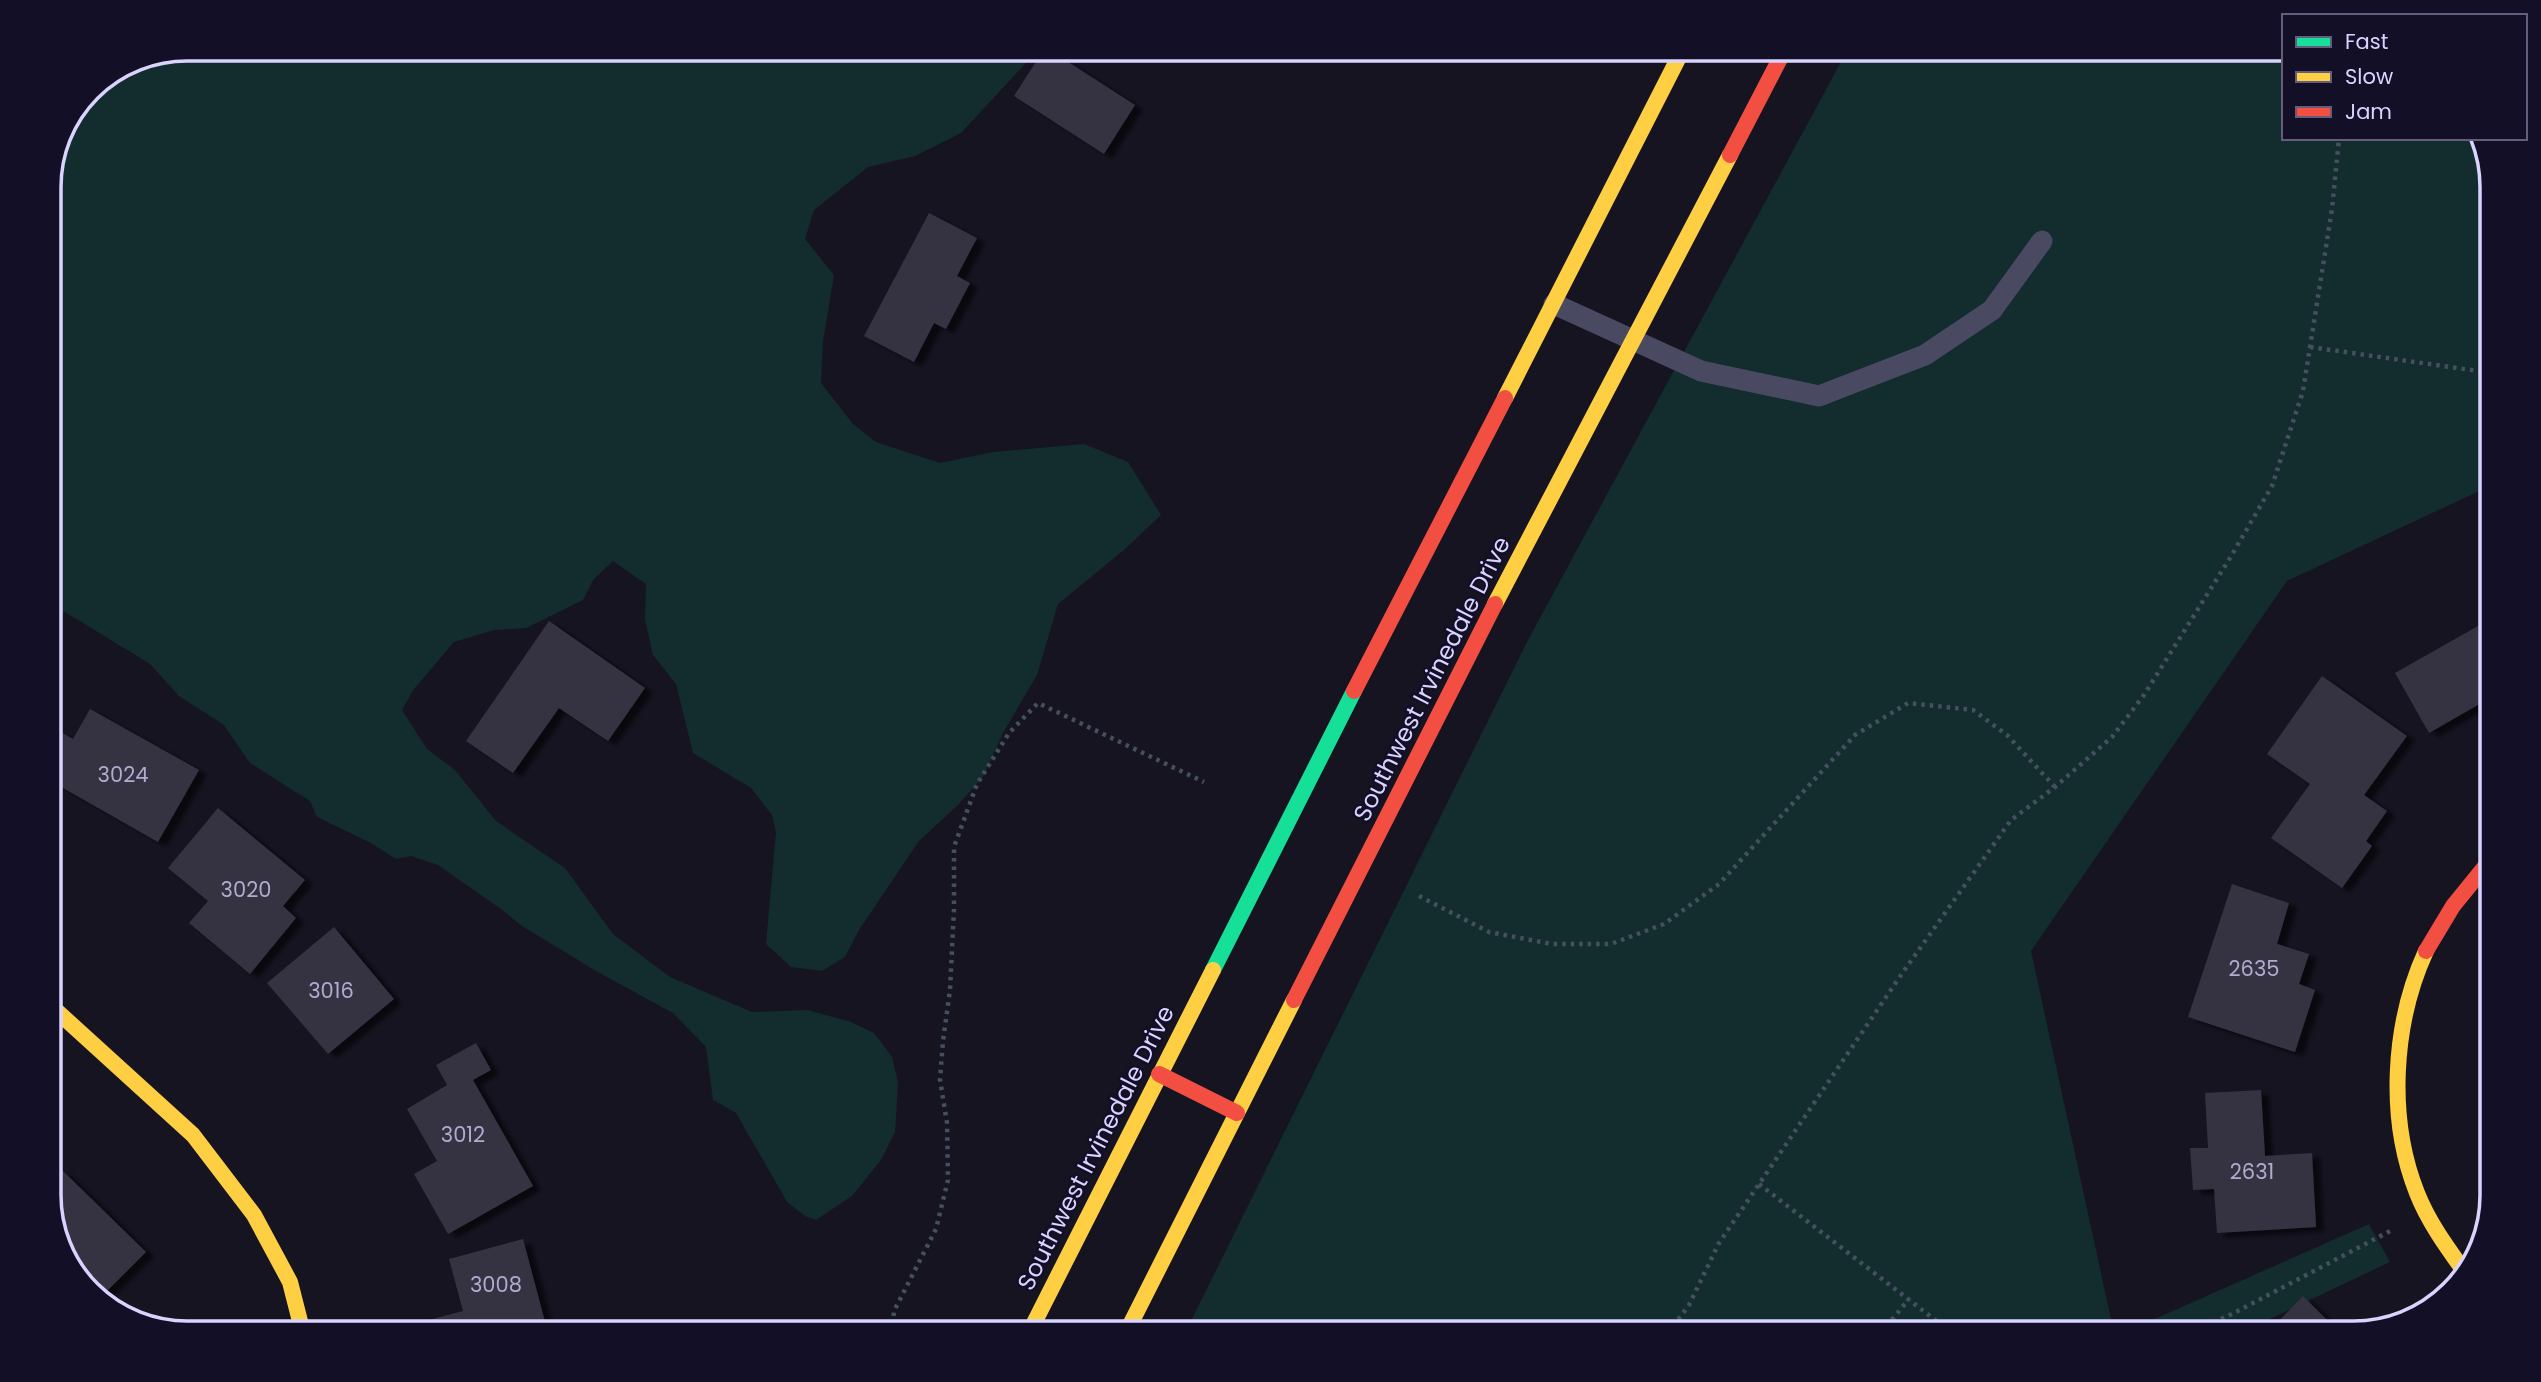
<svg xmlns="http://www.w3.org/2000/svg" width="2541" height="1382" font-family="Poppins,sans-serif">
<defs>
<filter id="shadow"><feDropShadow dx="8" dy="4.5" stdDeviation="2" flood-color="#0009"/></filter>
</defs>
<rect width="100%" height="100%" fill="#161421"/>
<g fill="#132c2d">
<polygon points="187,49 1035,49 1025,64 961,133 915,156 868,167 814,210 805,239 834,275 823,341 821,383 853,424 876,442 940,463 993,452 1084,444 1128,462 1161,515 1124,550 1058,604 1037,675 1003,733 983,777 958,805 919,841 859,930 845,957 822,971 791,967 766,944 776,832 772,815 751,788 693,753 676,684 653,655 645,620 646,584 613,561 593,580 583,600 526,628 494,630 454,642 414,689 402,710 427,749 455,770 496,821 565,868 613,934 670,977 752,1012 808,1010 851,1022 874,1033 892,1057 898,1083 895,1132 881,1160 852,1196 816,1220 805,1216 787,1202 736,1113 713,1100 706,1047 673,1013 596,971 522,926 501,909 438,865 411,856 396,859 371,843 317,817 310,801 250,763 224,725 179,696 150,664 65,612 49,611 49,179 63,126 90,89 135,59"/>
<polygon points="1848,49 2284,49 2284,138 2478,138 2492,179 2492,485 2287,581 2031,951 2114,1333 1185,1333 1527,642"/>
<polygon points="2369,1224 2390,1262 2240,1333 2123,1333"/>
</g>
<g fill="#343243" filter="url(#shadow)">
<polygon points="1044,49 1048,49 1135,105 1104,154 1014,96"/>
<polygon points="929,213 977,238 957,276 970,283 946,329 934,323 914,362 864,336"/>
<polygon points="2492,618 2492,708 2487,711 2483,702 2429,733 2395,673"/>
<polygon points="549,621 645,688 608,741 559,708 513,773 466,741"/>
<polygon points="2322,676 2407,736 2364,795 2387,811 2366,841 2372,846 2342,888 2271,838 2310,784 2267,754"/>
<polygon points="90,709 199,770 158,842 49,780 49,755 62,733 73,739"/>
<polygon points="218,808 305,880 283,906 296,918 250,974 189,923 208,901 168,868"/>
<polygon points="2232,884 2289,903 2277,944 2309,954 2299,984 2315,990 2295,1052 2188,1017"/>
<polygon points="334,927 394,999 328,1054 267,983"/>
<polygon points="476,1043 491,1070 473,1080 533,1186 448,1234 414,1174 437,1161 407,1109 447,1085 436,1065"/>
<polygon points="2261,1090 2265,1156 2312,1153 2316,1227 2217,1233 2214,1189 2193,1190 2190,1148 2208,1148 2205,1093"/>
<polygon points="2492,1134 2492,1160 2482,1139"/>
<polygon points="62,1170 146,1252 101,1297 73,1272 49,1204 49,1184"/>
<polygon points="523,1239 548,1333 433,1333 429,1320 463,1311 449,1259"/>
<polygon points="2303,1296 2340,1333 2267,1333"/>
<polygon points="157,1319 159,1326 142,1322"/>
</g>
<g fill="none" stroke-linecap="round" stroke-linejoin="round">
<g stroke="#44505f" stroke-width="4.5" stroke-dasharray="3.5 5" stroke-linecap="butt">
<polyline points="2310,347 2492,373"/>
<polyline points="1419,896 1489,932 1552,944 1611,944 1664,924 1719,884 1855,735 1908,703 1973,710 2007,735 2055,787"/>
<polyline points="1759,1184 1952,1333"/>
<polyline points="892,1333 894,1311 936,1229 948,1180 947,1123 940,1080 943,1041 950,990 954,909 954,847 977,784 1009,733 1038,703 1204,782"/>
<polyline points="1668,1333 1689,1305 1719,1243 1901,975 2011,820 2055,787 2112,737 2144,695 2230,558 2272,486 2303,391 2332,209 2339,138"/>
<polyline points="1881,1333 1909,1299"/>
<polyline points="2190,1333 2232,1314 2392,1230"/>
</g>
<polyline stroke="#4a4962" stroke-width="21" points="1554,304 1701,371 1819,396 1925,355 1992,310 2042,241"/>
<polyline stroke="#16e098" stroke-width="16" points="1213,970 1354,691"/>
<g stroke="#ffcf43" stroke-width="16">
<polyline points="1505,398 1683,49"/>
<polyline points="1495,604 1730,155"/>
<path d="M 2426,951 C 2393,1023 2387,1118 2417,1193 C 2428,1221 2446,1246 2464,1271"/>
<polyline points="49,1004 193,1135 254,1215 290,1282 303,1333"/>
<polyline points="1029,1333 1213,970"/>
<polyline points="1126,1333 1294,1000"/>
</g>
<g stroke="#f24e42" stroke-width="16">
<polyline points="1730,155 1785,49"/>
<polyline points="1354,691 1505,398"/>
<polyline points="2426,951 2453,906 2492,858"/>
<polyline points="1294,1000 1495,604"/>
<polyline points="1159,1074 1237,1113"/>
</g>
</g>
<g text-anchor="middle" stroke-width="5" stroke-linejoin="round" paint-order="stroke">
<g font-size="21" fill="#b0acd0">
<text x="123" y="782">3024</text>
<text x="246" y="897">3020</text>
<text x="2254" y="976">2635</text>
<text x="331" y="998">3016</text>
<text x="463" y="1142">3012</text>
<text x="2252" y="1179">2631</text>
<text x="496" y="1292">3008</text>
</g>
<g font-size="24" fill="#d9d4ff" stroke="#130f26">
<text transform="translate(1432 679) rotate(-63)" y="8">Southwest Irvinedale Drive</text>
<text transform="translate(1096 1148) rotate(-63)" y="8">Southwest Irvinedale Drive</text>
</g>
</g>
<path d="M0 0H2541V1382H0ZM187 61H2354A126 126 0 0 1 2480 187V1195A126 126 0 0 1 2354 1321H187A126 126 0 0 1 61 1195V187A126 126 0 0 1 187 61Z" fill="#130f26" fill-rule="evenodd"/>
<path fill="none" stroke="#d9d4ff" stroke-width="3.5" d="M187 61H2354A126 126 0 0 1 2480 187V1195A126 126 0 0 1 2354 1321H187A126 126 0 0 1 61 1195V187A126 126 0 0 1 187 61Z"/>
<rect x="2282" y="14" width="245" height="126" fill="#130f26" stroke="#625e7d" stroke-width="2"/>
<rect x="2296" y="37" width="35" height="10" fill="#16e098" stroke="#625e7d" stroke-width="2"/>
<text x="2345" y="49" font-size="21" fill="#d9d4ff">Fast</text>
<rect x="2296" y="72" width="35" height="10" fill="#ffcf43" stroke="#625e7d" stroke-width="2"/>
<text x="2345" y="84" font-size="21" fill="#d9d4ff">Slow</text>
<rect x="2296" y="107" width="35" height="10" fill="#f24e42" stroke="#625e7d" stroke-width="2"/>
<text x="2345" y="119" font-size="21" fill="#d9d4ff">Jam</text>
</svg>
